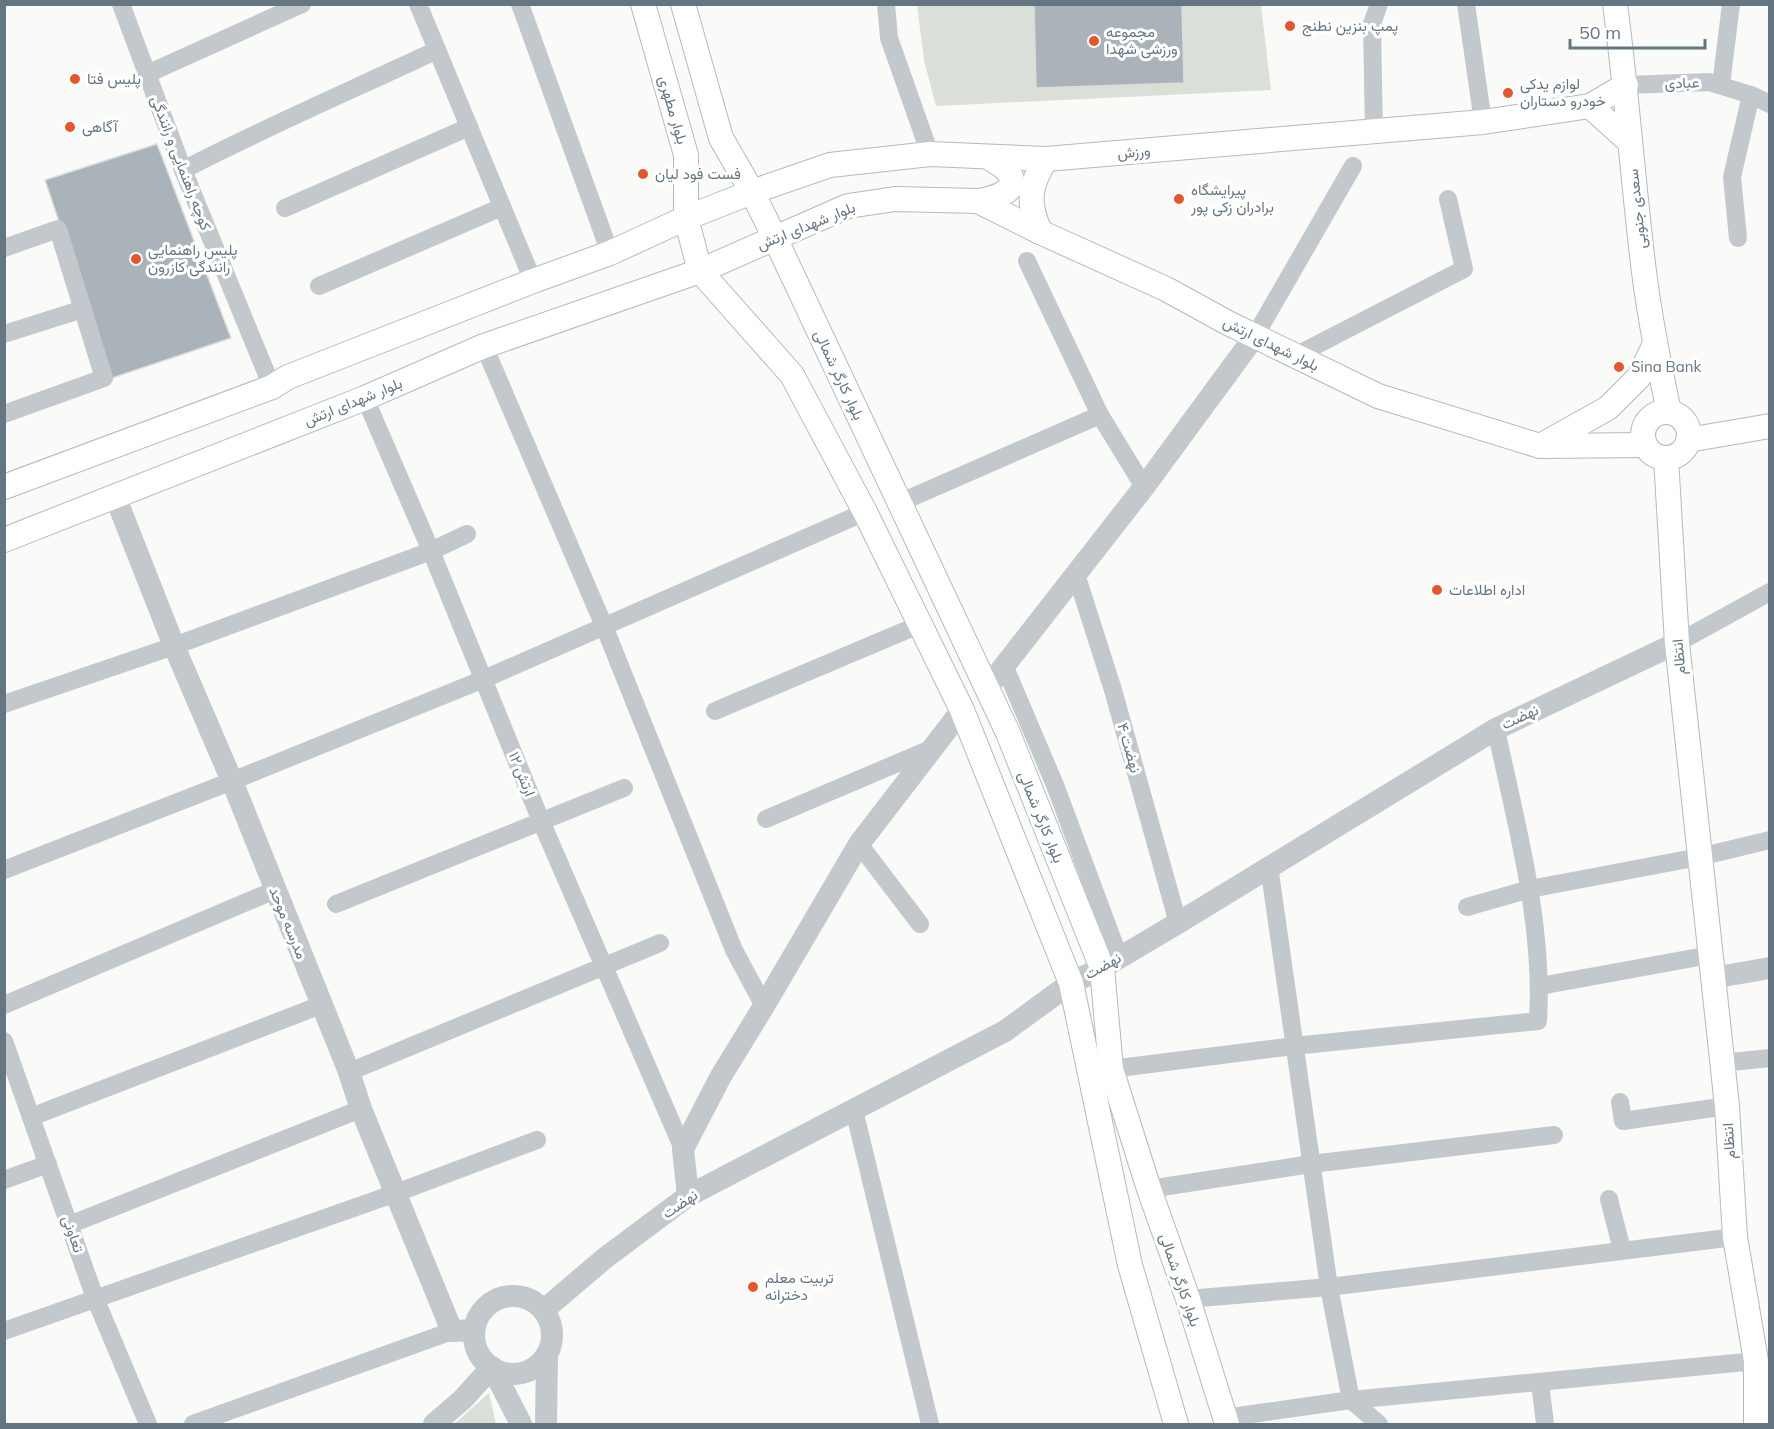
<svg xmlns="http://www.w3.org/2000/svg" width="1774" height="1429" font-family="Mulish,Vazirmatn,sans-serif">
<rect width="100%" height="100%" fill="#fafaf8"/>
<g fill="#dadfd7">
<polygon points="917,5 1261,5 1271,90 936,106 924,60"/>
<polygon points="489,1393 496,1424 454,1424"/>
</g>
<g fill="#aab3b9" stroke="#dcdcda" stroke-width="1.5">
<polygon points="1034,4 1182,4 1184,83 1036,88"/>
<polygon points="157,144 231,338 112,378 45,180"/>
</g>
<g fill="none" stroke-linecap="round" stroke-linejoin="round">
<g stroke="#b3babf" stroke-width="26">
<g id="secondary">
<polyline points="643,4 686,155 686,218 700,271 792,375 865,512 962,710 1071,983 1130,1265 1176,1424"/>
<polyline points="683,4 721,138 752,192 775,238 1008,733 1102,968 1111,1069 1149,1189 1188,1299 1227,1424"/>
<path d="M 1615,4 C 1627,94 1633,183 1644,272 C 1650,319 1659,365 1669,412"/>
<polyline points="1590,106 1630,142"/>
<path d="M 978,201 C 991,199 1022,192 1009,173 C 1004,166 995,162 989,157"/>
<path d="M 1040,232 C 1027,202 1029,186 1046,159"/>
<circle cx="1666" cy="435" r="23"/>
<polyline points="1688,440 1770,426"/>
<polyline points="1542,445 1608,408 1639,377 1655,344"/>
<polyline points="1666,458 1677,643 1727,1106 1735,1237 1756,1361 1756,1424"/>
<polyline points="4,487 272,387 288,377 533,281 610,253 686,218 752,192 830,165 930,154 1046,159 1483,122 1590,106 1626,85"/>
<polyline points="4,540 365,398 484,346 700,271 848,206 895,199 978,201 1040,232 1166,289 1228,323 1378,396 1540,446 1645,445"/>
</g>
</g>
<g stroke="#c3c8cc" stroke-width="18">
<polyline points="121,4 183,170 272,387"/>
<polyline points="418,4 533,281"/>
<polyline points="520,4 610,253"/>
<polyline points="886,4 889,38 930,154"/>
<polyline points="1466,4 1483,122"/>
<polyline points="147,74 302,4"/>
<polyline points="1626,85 1709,82 1751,95 1770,104"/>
<polyline points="1721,85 1731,4"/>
<polyline points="1374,133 1372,24 1379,4"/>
<path d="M 183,170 C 266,127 352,90 437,50"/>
<polyline points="285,208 469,127"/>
<polyline points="1738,238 1732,177 1751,95"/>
<polyline points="4,248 58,229 104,378 4,414"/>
<polyline points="1027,261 1100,415 1144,487"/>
<polyline points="319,286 502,207"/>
<polyline points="4,334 83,309"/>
<polyline points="1255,336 1353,166"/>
<polyline points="484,346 604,626 734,950 764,1006"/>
<polyline points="1295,356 1464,269 1448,199"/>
<polyline points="365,398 431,551 541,821 683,1149"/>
<polyline points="899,503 1100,415"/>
<polyline points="1076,574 1113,690 1178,923"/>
<polyline points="1677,643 1770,592"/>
<polyline points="1004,665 1055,785 1119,957"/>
<polyline points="4,704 174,646 431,551 467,534"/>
<polyline points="715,711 921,624"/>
<polyline points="766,819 933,748"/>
<polyline points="859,844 920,924"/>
<polyline points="1269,866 1329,1287 1351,1400 1756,1361"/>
<polyline points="4,870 232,781 484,679 865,512"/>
<polyline points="336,904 624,788"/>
<polyline points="1467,907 1530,889 1699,857 1770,840"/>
<polyline points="1540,986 1710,955"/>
<polyline points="4,1005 275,890"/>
<polyline points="4,1041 95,1298 148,1424"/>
<polyline points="1722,1063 1770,1058"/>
<path d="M 1111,1069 L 1294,1046 L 1538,1021 C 1544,922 1516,825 1496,729"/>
<polyline points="349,1072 660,943"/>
<polyline points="1620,1102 1623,1121 1727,1106"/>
<polyline points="854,1110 930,1424"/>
<polyline points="31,1117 321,1005"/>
<polyline points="4,1180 48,1164"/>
<polyline points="1149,1189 1311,1164 1554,1135"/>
<polyline points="1609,1199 1622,1250"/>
<polyline points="69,1225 361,1109"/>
<polyline points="1188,1299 1329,1287 1735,1237"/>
<polyline points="4,1331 396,1193 537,1140"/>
<polyline points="1540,1383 1545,1424"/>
<polyline points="1224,1418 1351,1400 1379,1424"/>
<polyline points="193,1424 452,1331"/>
</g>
<g stroke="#c3c8cc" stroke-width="22">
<polyline points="115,496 174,646 232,781 349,1072 361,1109 452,1331 474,1330"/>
<polyline points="987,688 1144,487 1255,336"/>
<polyline points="1712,978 1770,968"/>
<polyline points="688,1196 683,1149 721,1076 764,1006 859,844 962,710"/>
<circle cx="513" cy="1335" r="39"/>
<polyline points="544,1310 605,1258 688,1196 1005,1031 1071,983 1102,968 1178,923 1496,729 1677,643"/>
<polyline points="434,1424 463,1399 492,1367 521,1424"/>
<polyline points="546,1424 547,1354"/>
</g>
<use href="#secondary" stroke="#fff" stroke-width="24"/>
</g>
<g fill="#e4572e" stroke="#fff" stroke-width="2">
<circle cx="1290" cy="26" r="6"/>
<circle cx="1094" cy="41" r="6"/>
<circle cx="75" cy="79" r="6"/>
<circle cx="1508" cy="93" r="6"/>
<circle cx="70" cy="127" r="6"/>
<circle cx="643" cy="174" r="6"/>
<circle cx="1179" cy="199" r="6"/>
<circle cx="136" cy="259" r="6"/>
<circle cx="1619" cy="367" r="6"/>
<circle cx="1437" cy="590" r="6"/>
<circle cx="753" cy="1287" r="6"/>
</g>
<g text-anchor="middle" stroke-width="6" stroke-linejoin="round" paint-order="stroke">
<g font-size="15" fill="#657683" stroke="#fff" text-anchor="start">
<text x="1302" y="31">پمپ بنزین نطنج</text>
<text x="1106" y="37">مجموعه<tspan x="1106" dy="17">ورزشی شهدا</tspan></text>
<text x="87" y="84">پلیس فتا</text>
<text x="1520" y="89">لوازم یدکی<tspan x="1520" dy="17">خودرو دستاران</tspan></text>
<text x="82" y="132">آگاهی</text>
<text x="655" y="179">فست فود لیان</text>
<text x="1191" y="195">پیرایشگاه<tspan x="1191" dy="17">برادران زکی پور</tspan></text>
<text x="148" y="255">پلیس راهنمایی<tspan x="148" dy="17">رانندگی کازرون</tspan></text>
<text x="1631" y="372">Sina Bank</text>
<text x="1449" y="595">اداره اطلاعات</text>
<text x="765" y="1283">تربیت معلم<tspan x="765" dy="17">دخترانه</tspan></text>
</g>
<g font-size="15" fill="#657683" stroke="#fff">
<text transform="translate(1682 83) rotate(-2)" y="5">عبادی</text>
<text transform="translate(673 110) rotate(74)" y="5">بلوار مطهری</text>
<text transform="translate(1134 152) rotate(-5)" y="5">ورزش</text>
<text transform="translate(181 163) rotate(69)" y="5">کوچه راهنمایی و رانندگی</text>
<text transform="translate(1637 209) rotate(-96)" y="5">سعدی جنوبی</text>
<text transform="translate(806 226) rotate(-22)" y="5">بلوار شهدای ارتش</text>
<text transform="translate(1271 344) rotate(26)" y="5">بلوار شهدای ارتش</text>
<text transform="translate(839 375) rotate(65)" y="5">بلوار کارگر شمالی</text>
<text transform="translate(353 402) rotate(-22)" y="5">بلوار شهدای ارتش</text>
<text transform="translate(1679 657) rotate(-95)" y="5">انتظام</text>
<text transform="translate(1520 717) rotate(-25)" y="5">نهضت</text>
<text transform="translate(1129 748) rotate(74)" y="5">نهضت ۴</text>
<text transform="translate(522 774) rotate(68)" y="5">ارتش ۱۲</text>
<text transform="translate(1041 817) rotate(68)" y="5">بلوار کارگر شمالی</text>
<text transform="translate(288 923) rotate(68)" y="5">مدرسه موحد</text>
<text transform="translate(1103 966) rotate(-29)" y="5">نهضت</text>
<text transform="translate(1729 1141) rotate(-94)" y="5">انتظام</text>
<text transform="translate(680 1204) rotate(-34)" y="5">نهضت</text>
<text transform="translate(73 1234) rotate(71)" y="5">تعاونی</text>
<text transform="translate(1180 1280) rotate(71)" y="5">بلوار کارگر شمالی</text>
</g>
</g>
<rect width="1774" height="1429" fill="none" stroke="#657683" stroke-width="12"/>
<path d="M1570 39v9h135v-9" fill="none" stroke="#657683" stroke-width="3"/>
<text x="1579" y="39" font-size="18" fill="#657683" stroke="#ffffff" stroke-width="4.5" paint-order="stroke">50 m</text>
</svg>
